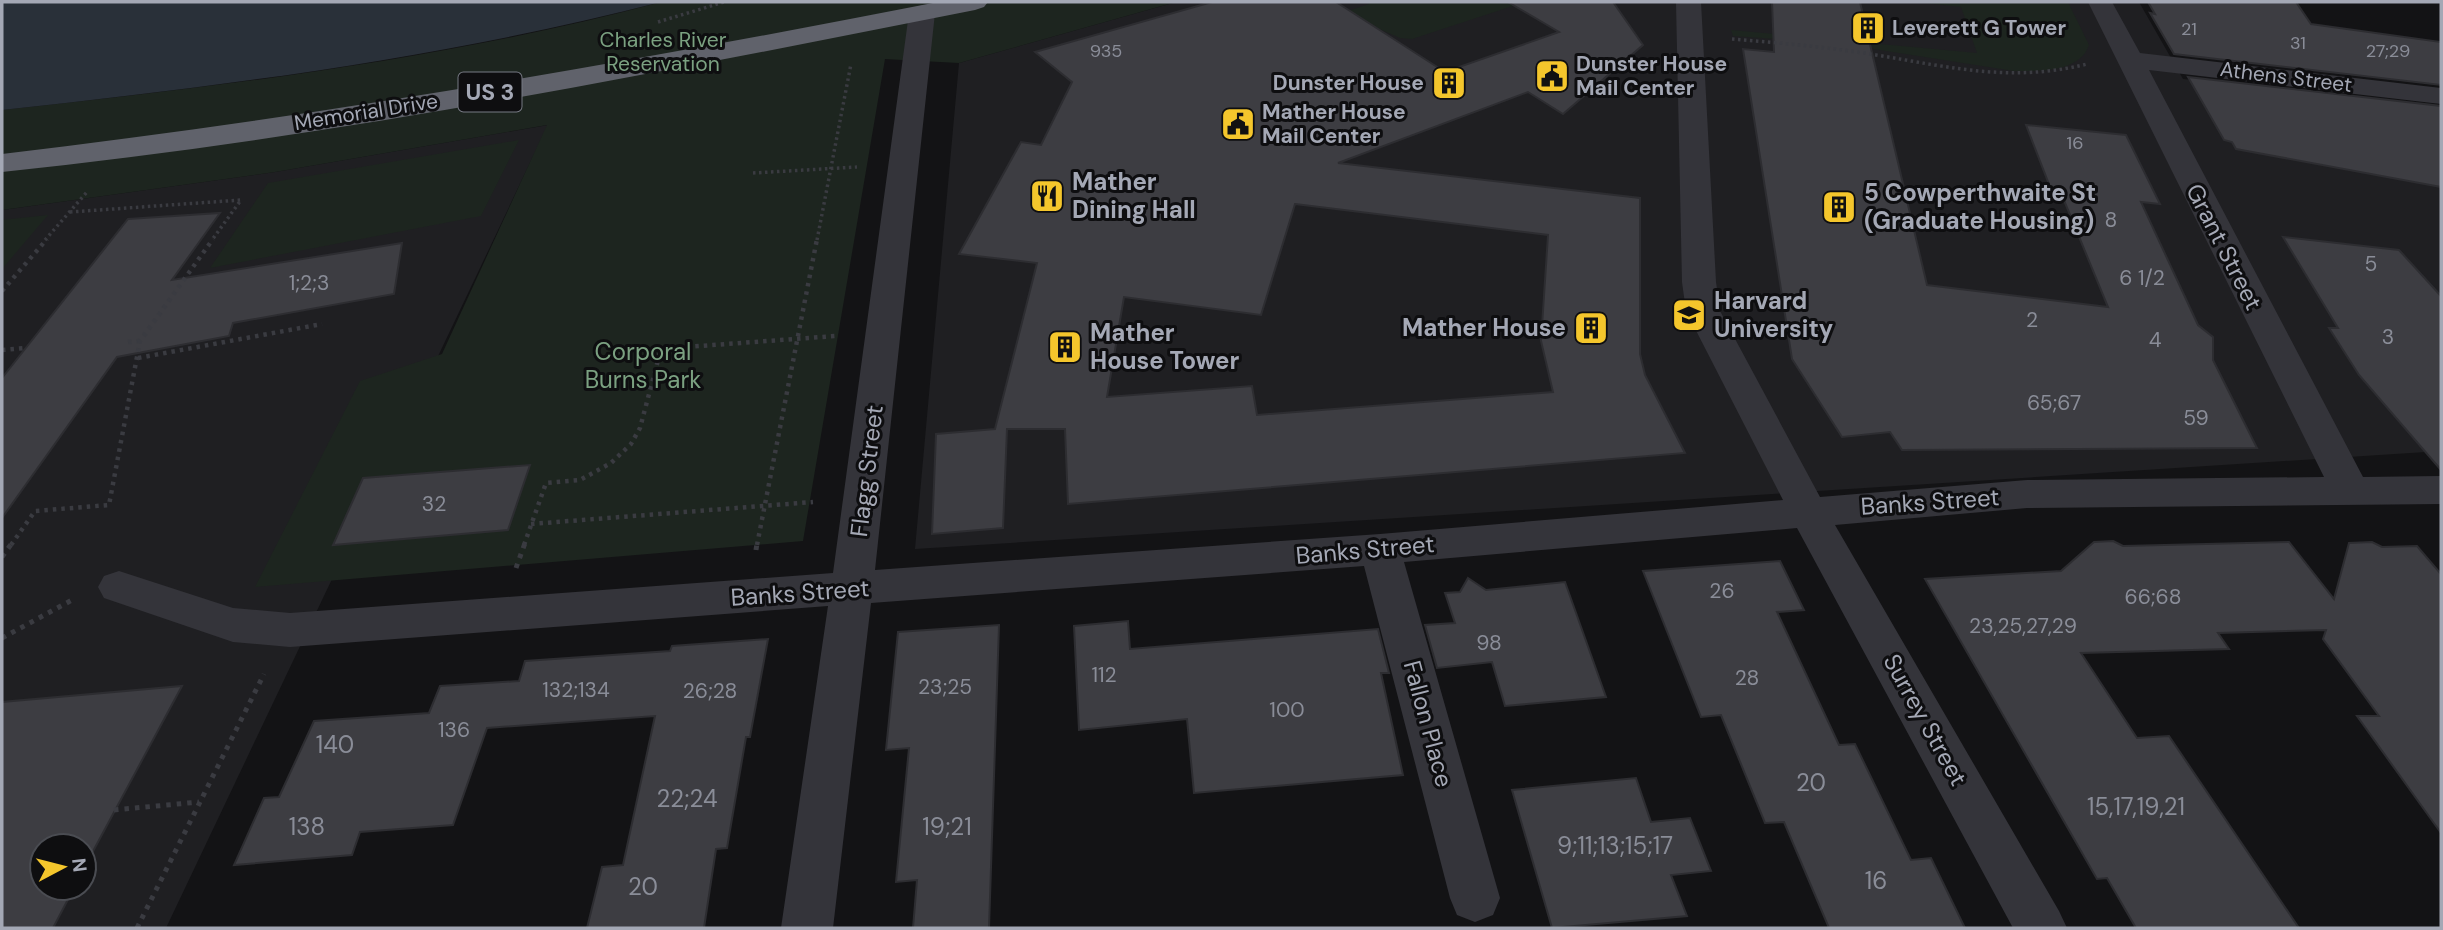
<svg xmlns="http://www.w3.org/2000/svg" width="2443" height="930" font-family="'DM Sans',sans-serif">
<rect width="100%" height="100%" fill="#131315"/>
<g fill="#1f1f22" fill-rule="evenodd">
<polygon points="1176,2 2139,2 2183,79 2370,99 2423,162 2441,165 2441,451 915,549 959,63"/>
<path d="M 548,125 L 166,928 L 2,928 L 2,210 L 275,172 ZM 42,846 L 84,846 L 84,888 L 42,888 Z"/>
</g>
<g fill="#1d251f">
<path d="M 661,2 L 1176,2 L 959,63 L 885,59 L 803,541 L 255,587 L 360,381 L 442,354 L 547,125 L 275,172 L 2,210 L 2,110 C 223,86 445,60 661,2 Z"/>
<polygon points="1367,2 1525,2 1412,39 1400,38 1342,13 1369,4"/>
<path d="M 1917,2 L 2068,2 L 2089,45 C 2080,73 2037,71 2014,71 L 1835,43 L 1733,36 L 1731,30 L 1977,53 L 1961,7 Z"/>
<polygon points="519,140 481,216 210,268 268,183"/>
<polygon points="48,215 2,269 2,220"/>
</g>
<path fill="#293039" d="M 2,2 L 661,2 C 444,58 224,86 2,110 Z"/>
<g fill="#3d3d42" stroke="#2d2d31" stroke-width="2" fill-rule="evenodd">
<path d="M 1212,2 L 1336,2 L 1445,72 L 1559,32 L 1508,2 L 1613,2 L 1643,45 L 1563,114 L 1528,92 L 1338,163 L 1640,198 L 1640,354 L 1645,375 L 1685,453 L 1068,504 L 1065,429 L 1007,429 L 1003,528 L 932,534 L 936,434 L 995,429 L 1037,263 L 959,254 L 1021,142 L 1041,145 L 1072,82 L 1035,52 ZM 1295,204 L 1548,235 L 1541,341 L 1553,392 L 1257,415 L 1252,386 L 1107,397 L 1124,297 L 1261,315 Z"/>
<polygon points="1772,2 1860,2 1927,285 2108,307 2061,193 2052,192 2026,125 2126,135 2160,204 2141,202 2198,325 2213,337 2213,360 2257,448 1902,450 1890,432 1842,437 1792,359 1743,49 1774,52"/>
<polygon points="2148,2 2296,2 2311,24 2441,42 2441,85 2174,54 2150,13 2155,14"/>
<polygon points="2188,77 2441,106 2441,187 2236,149 2232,142 2224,140"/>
<polygon points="220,213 172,280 402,243 394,294 233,323 229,336 117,357 2,518 2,378 128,219"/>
<polygon points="2283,237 2399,250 2441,296 2441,470 2359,375 2329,328 2338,328"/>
<polygon points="530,465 508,530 333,545 363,478"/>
<polygon points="2113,541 2123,546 2289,542 2334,599 2349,543 2372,542 2382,547 2417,546 2441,574 2441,833 2357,716 2379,716 2323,639 2326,630 2218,633 2229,649 2081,653 2137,738 2169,736 2299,928 2136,928 2107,878 2097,879 1925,579 2061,571 2094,542"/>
<polygon points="1780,561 1804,610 1777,612 1839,745 1855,744 1911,860 1931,858 1965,928 1829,928 1784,822 1765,823 1721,715 1701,717 1643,571"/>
<polygon points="1468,578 1486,590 1565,582 1606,697 1505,706 1492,662 1437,668 1425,625 1455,623 1445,593 1460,592"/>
<polygon points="1128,621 1130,649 1378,629 1389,673 1381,673 1403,775 1194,793 1187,719 1079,730 1074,626"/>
<polygon points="999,625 989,928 913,928 917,880 896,882 909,748 886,750 898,632"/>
<polygon points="768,639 750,737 746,737 727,848 716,849 704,928 587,928 602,867 623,865 655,716 487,728 453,825 360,832 352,855 234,865 264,798 279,797 314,721 429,713 440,686 519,681 525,661 670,651 672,646"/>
<polygon points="182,686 84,868 84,846 42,846 42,888 74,888 53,928 2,928 2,702"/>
<polygon points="1636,778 1651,822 1690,818 1711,871 1671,875 1687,916 1552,928 1512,790"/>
</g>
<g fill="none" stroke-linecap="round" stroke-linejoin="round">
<g stroke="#3a3b41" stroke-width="3.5" stroke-dasharray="2.5 3.5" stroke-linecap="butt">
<polyline points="658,22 724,2"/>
<path d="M 1732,39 C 1780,43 1828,47 1876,55 C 1950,67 2011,83 2087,64"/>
<polyline points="753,173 857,167"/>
<polyline points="70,212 241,200 212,240"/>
<polyline points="45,240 87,192"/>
<polyline points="817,240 851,64"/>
</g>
<g stroke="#3a3b41" stroke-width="4.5" stroke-dasharray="3.5 5" stroke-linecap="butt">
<polyline points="2,291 47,239"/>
<polyline points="128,342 140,341"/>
<polyline points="2,350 25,348"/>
<polyline points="619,352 835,336"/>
<polyline points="138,358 322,324"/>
<polyline points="531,524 813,502"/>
<polyline points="11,545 35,511 109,505 140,341 213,239"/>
<polyline points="524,545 546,483 580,480 611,463 631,444 640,428 661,349"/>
<polyline points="757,545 817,239"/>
</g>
<g stroke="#3a3b41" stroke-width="5" stroke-dasharray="4.5 6" stroke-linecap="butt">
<polyline points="756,550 757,543"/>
<polyline points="2,557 12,543"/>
<polyline points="516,568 525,543"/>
<polyline points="2,638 72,600"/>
<polyline points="114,810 199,802"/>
<polyline points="137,928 264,674"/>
</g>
<polygon fill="#34343a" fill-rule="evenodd" points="1676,2 1701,2 1716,282 1720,311 1820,497 2027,480 2324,477 2088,2 2112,2 2140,53 2441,88 2441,104 2149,70 2363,477 2441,476 2441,504 2027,508 1835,525 2059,911 2067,928 2013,928 1797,528 1404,562 1500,898 1493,915 1475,922 1457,915 1450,898 1364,566 871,603 833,928 781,928 828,606 290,647 233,642 104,598 98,587 104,576 119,571 233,608 290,613 833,573 909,13 913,8 922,5 931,8 935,13 875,570 1380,534 1783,500 1686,311 1682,282"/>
<path fill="#60626b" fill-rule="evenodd" d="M 938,2 L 988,2 L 984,7 L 975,10 C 653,74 329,138 2,172 L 2,154 C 316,117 627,63 938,2 Z"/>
</g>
<defs>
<g id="building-square" transform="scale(1.75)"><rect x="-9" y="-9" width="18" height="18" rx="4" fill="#f4c62c" stroke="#0e0e10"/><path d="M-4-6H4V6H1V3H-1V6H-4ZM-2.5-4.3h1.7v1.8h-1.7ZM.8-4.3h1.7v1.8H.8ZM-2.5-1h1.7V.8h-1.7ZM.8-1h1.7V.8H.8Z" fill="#111"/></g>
<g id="civic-square" transform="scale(1.75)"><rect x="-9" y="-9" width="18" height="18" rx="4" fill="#f4c62c" stroke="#0e0e10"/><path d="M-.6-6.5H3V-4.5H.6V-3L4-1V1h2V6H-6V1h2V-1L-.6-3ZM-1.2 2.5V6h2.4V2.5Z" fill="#111"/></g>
<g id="restaurant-square" transform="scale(1.75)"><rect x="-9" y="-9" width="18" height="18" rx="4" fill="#f4c62c" stroke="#0e0e10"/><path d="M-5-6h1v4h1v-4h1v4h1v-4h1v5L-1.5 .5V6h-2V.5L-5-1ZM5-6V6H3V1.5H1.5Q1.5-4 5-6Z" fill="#111"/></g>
<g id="university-square" transform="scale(1.75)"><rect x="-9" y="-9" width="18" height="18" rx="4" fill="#f4c62c" stroke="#0e0e10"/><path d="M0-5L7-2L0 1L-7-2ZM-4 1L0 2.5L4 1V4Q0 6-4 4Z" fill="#111"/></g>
</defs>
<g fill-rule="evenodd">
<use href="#building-square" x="1868" y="28"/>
<use href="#civic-square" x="1552" y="76"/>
<use href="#building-square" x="1449" y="83"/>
<use href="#civic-square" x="1238" y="124"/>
<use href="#restaurant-square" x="1047" y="196"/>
<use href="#building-square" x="1839" y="207"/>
<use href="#university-square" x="1689" y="315"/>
<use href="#building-square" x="1591" y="328"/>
<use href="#building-square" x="1065" y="347"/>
</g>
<g text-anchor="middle" stroke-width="6" stroke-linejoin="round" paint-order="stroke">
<g font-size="18" fill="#8a8d98">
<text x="2189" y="35">21</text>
<text x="2298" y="49">31</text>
<text x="1106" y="57">935</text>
<text x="2388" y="57">27;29</text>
<text x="2075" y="149">16</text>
</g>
<g font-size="21" font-weight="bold" fill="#a4a8b5" stroke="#0e0e10" text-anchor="start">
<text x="1892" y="35">Leverett G Tower</text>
<text x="1576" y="71">Dunster House<tspan x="1576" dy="24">Mail Center</tspan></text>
<text x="1424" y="90" text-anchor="end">Dunster House</text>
<text x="1262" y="119">Mather House<tspan x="1262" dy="24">Mail Center</tspan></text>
</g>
<g font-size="21" fill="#7ba181" stroke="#0e0e10">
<text x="663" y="47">Charles River<tspan x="663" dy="24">Reservation</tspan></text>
</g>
<g font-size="21" fill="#a4a8b5" stroke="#0e0e10">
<text transform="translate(2286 77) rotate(7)" y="7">Athens Street</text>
<text transform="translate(366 112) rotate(-9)" y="7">Memorial Drive</text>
</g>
<g font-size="21" fill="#8a8d98">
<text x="2111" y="227">8</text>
<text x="2371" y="271">5</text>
<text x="2142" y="285">6 1/2</text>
<text x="309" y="290">1;2;3</text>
<text x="2032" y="327">2</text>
<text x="2388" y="344">3</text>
<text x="2155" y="347">4</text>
<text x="2054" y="410">65;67</text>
<text x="2196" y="425">59</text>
<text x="434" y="511">32</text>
<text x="1722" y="598">26</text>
<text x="2153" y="604">66;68</text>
<text x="2023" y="633">23,25,27,29</text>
<text x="1489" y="650">98</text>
<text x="1104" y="682">112</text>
<text x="1747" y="685">28</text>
<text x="945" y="694">23;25</text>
<text x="576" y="697">132;134</text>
<text x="710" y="698">26;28</text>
<text x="1287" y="717">100</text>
<text x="454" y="737">136</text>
</g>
<rect fill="#0e0e10" stroke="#777a84" stroke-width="2" x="458.5" y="72.5" width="63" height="39" rx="5"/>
<g font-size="23" font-weight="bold" fill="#a4a8b5">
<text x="490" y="100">US 3</text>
</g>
<g font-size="24" font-weight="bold" fill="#a4a8b5" stroke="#0e0e10" text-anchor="start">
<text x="1072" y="190">Mather<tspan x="1072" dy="28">Dining Hall</tspan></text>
<text x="1864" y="201">5 Cowperthwaite St<tspan x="1864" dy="28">(Graduate Housing)</tspan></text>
<text x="1714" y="309">Harvard<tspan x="1714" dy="28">University</tspan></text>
<text x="1566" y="336" text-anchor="end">Mather House</text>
<text x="1090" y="341">Mather<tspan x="1090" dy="28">House Tower</tspan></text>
</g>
<g font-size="24" fill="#a4a8b5" stroke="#0e0e10">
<text transform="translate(2224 247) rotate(63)" y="8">Grant Street</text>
<text transform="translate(867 471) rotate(-83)" y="8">Flagg Street</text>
<text transform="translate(1930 502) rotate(-4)" y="8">Banks Street</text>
<text transform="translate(1365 550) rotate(-5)" y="8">Banks Street</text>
<text transform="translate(800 593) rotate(-4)" y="8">Banks Street</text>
<text transform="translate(1925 720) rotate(61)" y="8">Surrey Street</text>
<text transform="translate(1428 724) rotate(75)" y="8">Fallon Place</text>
</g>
<g font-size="24" fill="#7ba181" stroke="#0e0e10">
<text x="643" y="360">Corporal<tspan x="643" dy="28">Burns Park</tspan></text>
</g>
<g font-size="24" fill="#8a8d98">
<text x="335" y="753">140</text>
<text x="1811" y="791">20</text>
<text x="687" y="807">22;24</text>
<text x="2136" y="815">15,17,19,21</text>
<text x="307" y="835">138</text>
<text x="947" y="835">19;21</text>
<text x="1615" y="854">9;11;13;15;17</text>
<text x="1876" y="889">16</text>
<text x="643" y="895">20</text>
</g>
</g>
<rect width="2443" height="930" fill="none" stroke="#a4a8b5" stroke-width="7"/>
<g transform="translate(63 867) rotate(83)"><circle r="33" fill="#0e0e10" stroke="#4a4c52" stroke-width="2"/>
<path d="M0-5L12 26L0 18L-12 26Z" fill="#f4c62c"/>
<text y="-10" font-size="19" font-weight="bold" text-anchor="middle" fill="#a4a8b5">N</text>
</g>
</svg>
